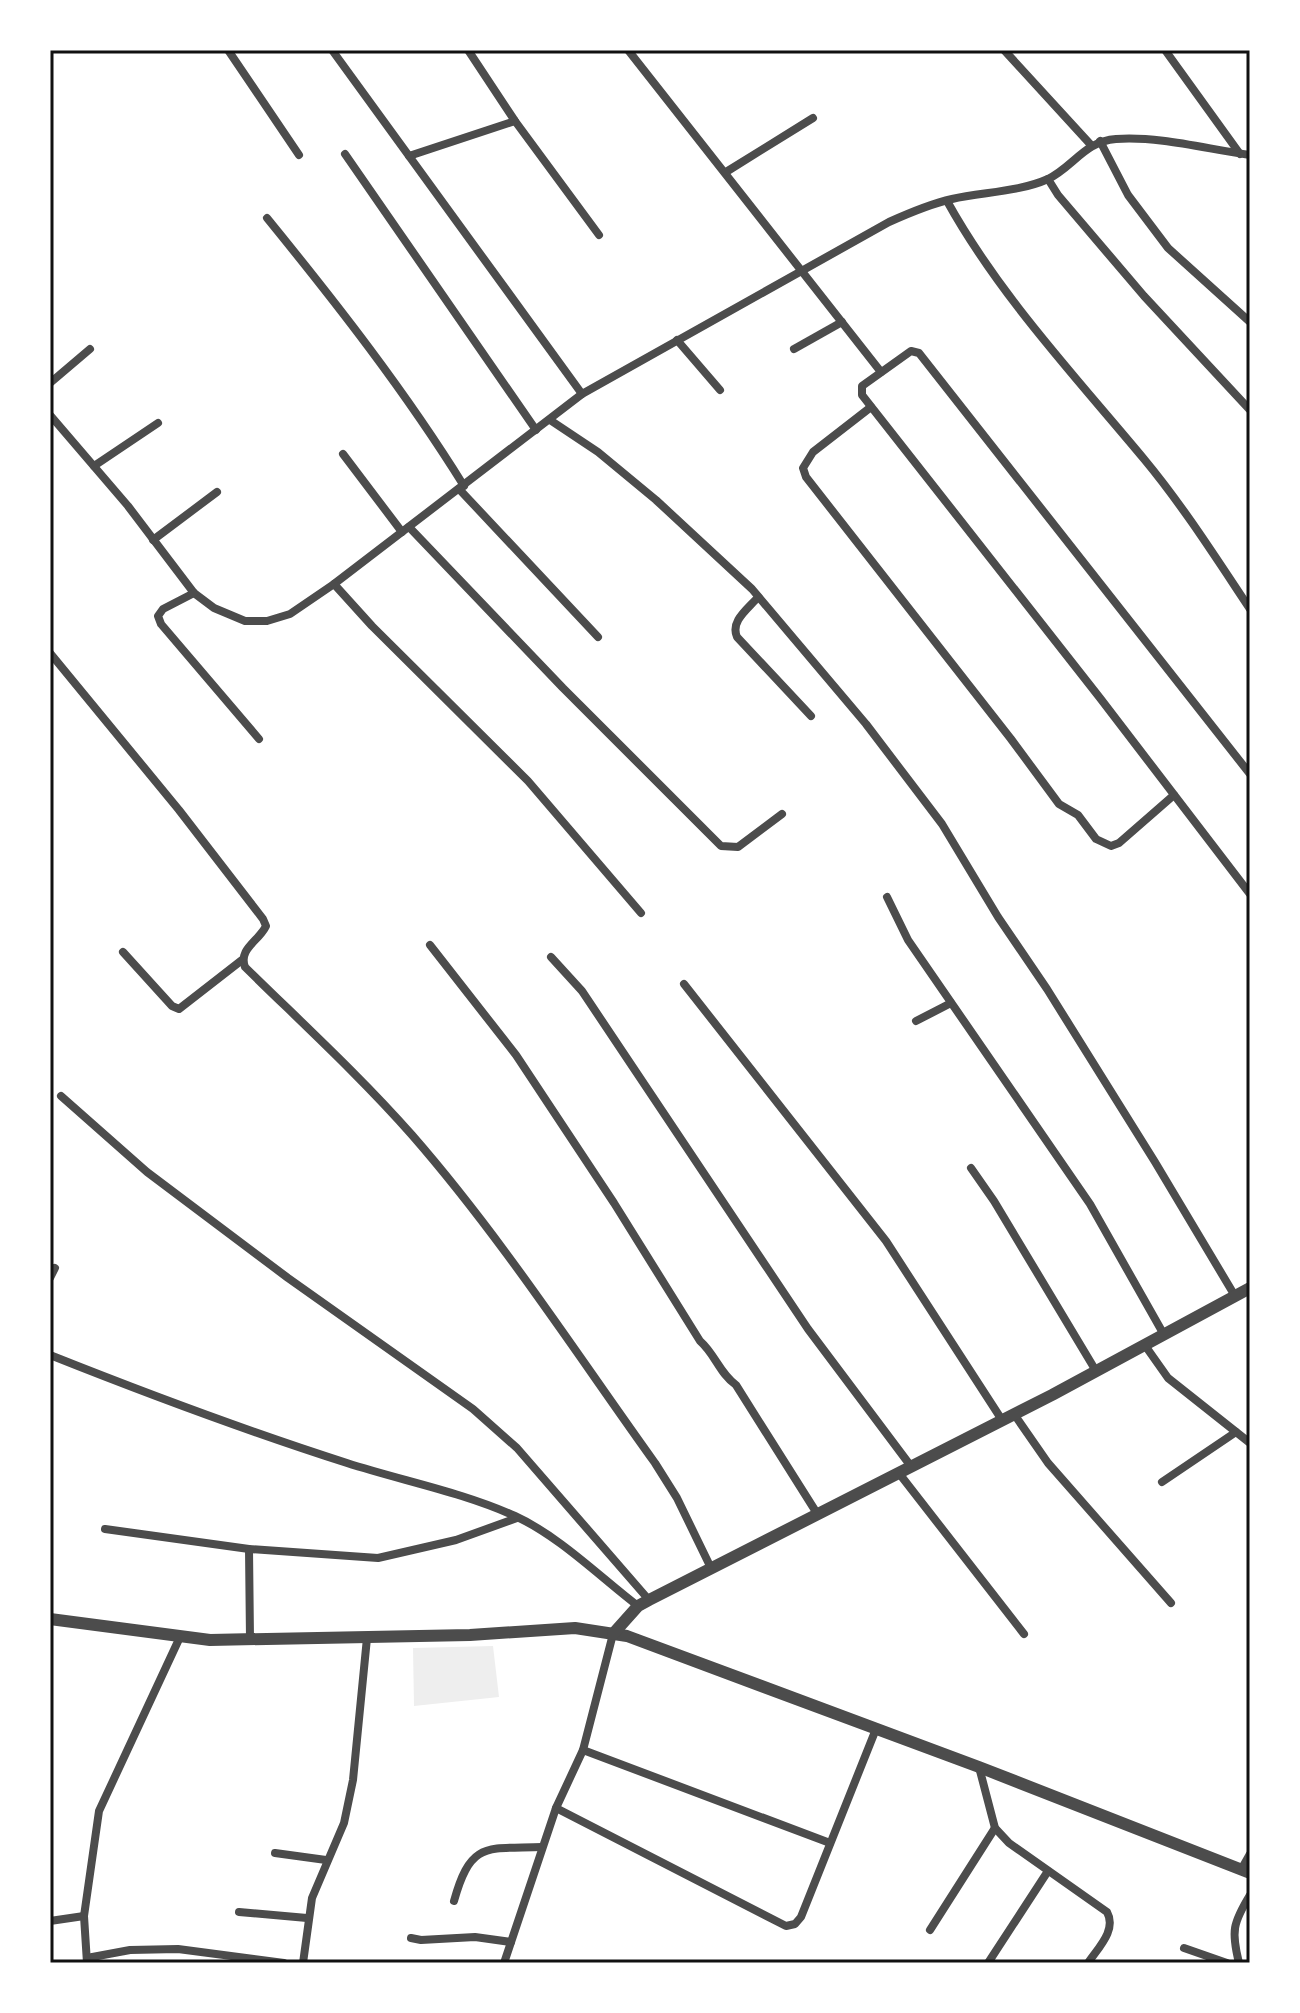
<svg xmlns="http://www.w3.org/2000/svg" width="1300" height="2013" font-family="'Fira Sans',sans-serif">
<rect width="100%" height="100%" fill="#fff"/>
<polygon fill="#eee" points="493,1646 499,1697 414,1706 413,1648"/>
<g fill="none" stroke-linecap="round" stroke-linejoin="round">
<g stroke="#4c4c4c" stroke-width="8">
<polyline points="228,50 299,155"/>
<polyline points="332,50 582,394"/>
<polyline points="468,50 515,121 599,235"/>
<polyline points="628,50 881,372"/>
<polyline points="1004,50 1091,145"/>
<polyline points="1165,50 1240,154"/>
<polyline points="1100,141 1128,195 1168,248 1250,322"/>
<polyline points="345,154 536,430"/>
<polyline points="409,156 515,121"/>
<polyline points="726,172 813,118"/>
<polyline points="1048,179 1058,195 1144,296 1250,410"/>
<path d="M 947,201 C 999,295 1075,376 1144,459 C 1183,506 1216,558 1250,609"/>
<path d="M 267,218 C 337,304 405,391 464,486"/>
<polyline points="677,340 720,390"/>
<polyline points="794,349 842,322"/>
<polyline points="50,383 90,349"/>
<polyline points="871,407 813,452 803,468 806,477 1011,739 1059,804 1078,815 1096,839 1111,846 1119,843 1174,795"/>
<path d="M 50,415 L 128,506 L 194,593 L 214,608 L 245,621 L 267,621 L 290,614 L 334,584 L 582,394 L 889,222 C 909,213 930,204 952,199 C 983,192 1019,192 1048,179 C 1073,167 1085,141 1116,139 C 1160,136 1206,149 1250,155"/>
<polyline points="550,420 598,452 656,500 752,589 866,724 942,824 998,917 1047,989 1155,1162 1235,1296"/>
<polyline points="343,454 402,532"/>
<polyline points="94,466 158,423"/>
<polyline points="459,489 598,637"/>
<polyline points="409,527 563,688 721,846 738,847 782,814"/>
<polyline points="153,540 217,492"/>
<polyline points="334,584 372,626 528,781 641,913"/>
<polyline points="194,593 163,609 158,616 161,624 259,739"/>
<path d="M 758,597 C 748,609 730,621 737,637 L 811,716"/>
<path d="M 50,653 L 179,810 L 263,919 L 266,926 C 259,941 238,949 245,967 C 301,1022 360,1076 412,1135 C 501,1237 576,1353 655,1463 L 677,1498 L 711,1568"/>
<polyline points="1250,774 919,353 911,351 862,386 862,395 1100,698 1250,894"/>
<polyline points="887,897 908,940 1090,1204 1163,1333"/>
<path d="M 430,945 L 516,1055 L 614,1203 L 700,1341 C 715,1354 720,1374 736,1385 L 818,1515"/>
<polyline points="123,952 172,1006 179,1009 242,960"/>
<polyline points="551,957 582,991 808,1329 910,1465"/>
<polyline points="684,984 886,1241 1002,1420"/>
<polyline points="916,1021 951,1003"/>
<polyline points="61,1096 147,1172 288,1278 473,1409 517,1448 649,1600"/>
<polyline points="971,1168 994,1201 1096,1371"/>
<polyline points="50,1278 55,1268"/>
<polyline points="1144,1344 1168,1378 1250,1443"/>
<path d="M 50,1355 C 148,1394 247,1431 347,1463 C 403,1481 462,1492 515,1516 C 559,1536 600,1577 638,1606"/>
<polyline points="1014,1414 1048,1463 1171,1603"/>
<polyline points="898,1472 1024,1634"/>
<polyline points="1162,1482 1236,1432"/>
<polyline points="105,1529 249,1549 378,1558 456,1540 517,1518"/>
<polyline points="249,1549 250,1639"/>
<polyline points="583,1750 830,1843"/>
<path d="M 979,1767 L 995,1828 L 1009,1843 L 1107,1912 C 1117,1930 1098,1948 1088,1963"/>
<polyline points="556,1808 786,1926 795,1924 801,1917 876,1729"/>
<polyline points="275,1853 326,1860"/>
<polyline points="1241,1870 1250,1854"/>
<path d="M 454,1901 C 471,1840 487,1849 542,1847"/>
<polyline points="239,1912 307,1918"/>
<polyline points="50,1921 84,1916"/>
<polyline points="930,1930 995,1828"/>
<polyline points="411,1938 421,1940 475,1937 511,1942"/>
<polyline points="1184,1948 1227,1963"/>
<polyline points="87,1958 130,1950 178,1949 284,1963"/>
<polyline points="87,1963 84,1916 99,1811 180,1637"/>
<polyline points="303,1963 312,1898 344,1823 353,1780 367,1638"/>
<polyline points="504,1963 556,1808 583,1750 613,1634"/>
<polyline points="988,1963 1048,1871"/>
<path d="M 1239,1963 C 1231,1931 1233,1923 1250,1895"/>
</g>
<g stroke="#4c4c4c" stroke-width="12">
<polyline points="50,1619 210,1640 470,1635 575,1628 627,1636 979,1767 1250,1873"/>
<polyline points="613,1634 638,1606 649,1600 1052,1395 1250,1288"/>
</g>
</g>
<rect width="1300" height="2013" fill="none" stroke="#ffffff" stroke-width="104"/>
<rect x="52" y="52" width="1196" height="1909" fill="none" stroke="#111" stroke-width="3"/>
</svg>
